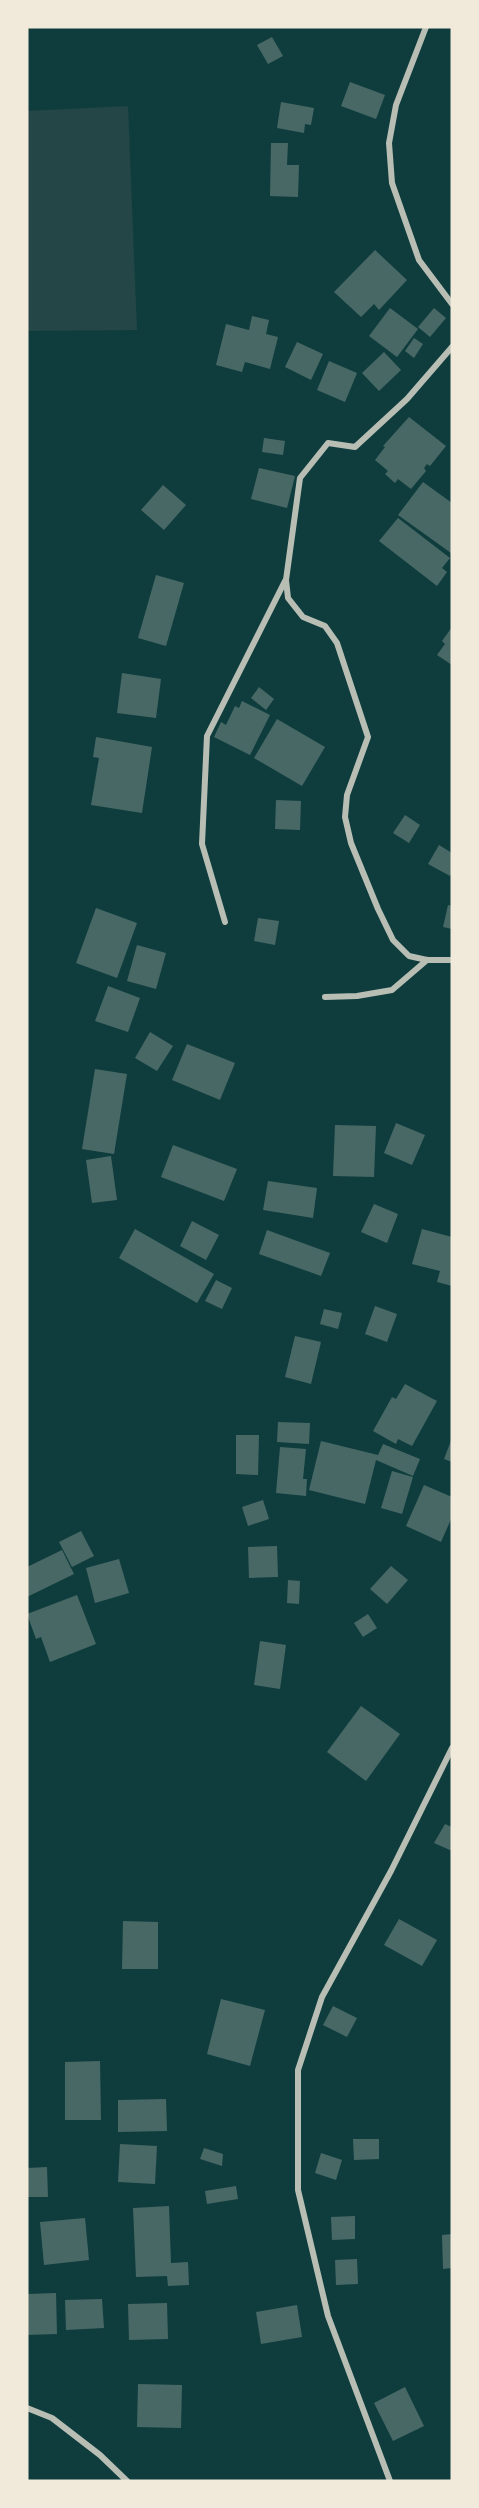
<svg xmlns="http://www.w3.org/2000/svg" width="479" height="2508" font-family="'DejaVu Sans',sans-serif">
<rect width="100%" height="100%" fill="#0f3d3e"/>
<polygon fill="#244646" points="128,106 137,330 27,331 27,111"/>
<g fill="#486865">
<polygon points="272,37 283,56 268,64 257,45"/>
<polygon points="350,82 385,95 376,119 341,106"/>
<polygon points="281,102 314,108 311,125 305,124 304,133 277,128"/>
<polygon points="271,143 288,143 287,165 299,165 298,197 270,196"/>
<polygon points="375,250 407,280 379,310 374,304 361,317 334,292"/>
<polygon points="390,308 418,329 397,357 369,336"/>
<polygon points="434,308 446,318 430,337 418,327"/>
<polygon points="252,316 269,320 266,334 278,337 270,369 245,362 242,372 216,365 226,324 249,330"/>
<polygon points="414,338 423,344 414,358 405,351"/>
<polygon points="297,342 323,354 311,380 285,367"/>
<polygon points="384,352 401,370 379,391 362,373"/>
<polygon points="329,361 357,373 345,402 317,390"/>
<polygon points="409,417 446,446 430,466 427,464 424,468 426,471 411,489 398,479 395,483 385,474 388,471 375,460 385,447 383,446"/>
<polygon points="264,438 285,441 283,455 262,452"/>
<polygon points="259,468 295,476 287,508 251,499"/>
<polygon points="423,482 452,503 451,553 398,515"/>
<polygon points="163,485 186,505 164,530 141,510"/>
<polygon points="398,518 450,558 442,568 447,572 437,586 379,541"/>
<polygon points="156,575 184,583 166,646 138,638"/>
<polygon points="452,627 452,665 437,655 445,644 442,641"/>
<polygon points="122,673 161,679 156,718 117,713"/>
<polygon points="259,687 274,699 266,710 251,698"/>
<polygon points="242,701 270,715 250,755 214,737 221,722 226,725 235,706 239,708"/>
<polygon points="277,719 325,747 302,786 254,758"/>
<polygon points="96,737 152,747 142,813 91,805 99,758 93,757"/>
<polygon points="276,800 301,801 300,830 275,829"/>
<polygon points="405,815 420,825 409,843 393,833"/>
<polygon points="439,845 452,853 452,873 450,876 428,864"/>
<polygon points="448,905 452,906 452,929 443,927"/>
<polygon points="96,908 137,923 117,978 76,963"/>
<polygon points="258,918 279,921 275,945 254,941"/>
<polygon points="137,945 166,953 156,989 127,981"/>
<polygon points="108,986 140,998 128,1032 95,1021"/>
<polygon points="150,1032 173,1046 157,1071 135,1058"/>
<polygon points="187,1044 235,1063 220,1100 172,1080"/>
<polygon points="95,1069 127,1074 114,1154 82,1149"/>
<polygon points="396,1123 425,1135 412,1165 384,1153"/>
<polygon points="335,1125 376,1126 374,1177 333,1176"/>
<polygon points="173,1145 237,1169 224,1201 161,1177"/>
<polygon points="111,1156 117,1200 92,1203 86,1160"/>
<polygon points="268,1181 317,1188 313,1218 263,1210"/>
<polygon points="374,1204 398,1214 387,1243 361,1232"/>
<polygon points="192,1221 219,1235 206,1260 180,1246"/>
<polygon points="135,1229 214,1274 197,1303 119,1258"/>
<polygon points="422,1229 452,1237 452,1286 437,1282 440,1271 412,1264"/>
<polygon points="267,1230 330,1253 321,1276 259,1254"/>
<polygon points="216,1280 232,1288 222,1309 205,1301"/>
<polygon points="375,1306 397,1314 387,1342 365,1334"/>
<polygon points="324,1309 342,1313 338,1329 320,1324"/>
<polygon points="295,1336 321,1342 311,1384 285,1377"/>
<polygon points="405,1384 437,1401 412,1446 398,1439 396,1444 373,1431 392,1397 396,1399"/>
<polygon points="278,1422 310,1423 309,1444 277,1442"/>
<polygon points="236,1435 259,1435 258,1475 236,1474"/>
<polygon points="452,1438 452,1462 444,1459"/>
<polygon points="321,1441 378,1455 383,1444 420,1459 413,1476 376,1460 365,1504 309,1490"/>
<polygon points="280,1447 306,1449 303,1479 307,1479 306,1496 276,1493"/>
<polygon points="392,1471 413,1477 402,1514 381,1508"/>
<polygon points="424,1485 452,1497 452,1517 441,1542 406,1526"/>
<polygon points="263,1500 269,1519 248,1526 242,1507"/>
<polygon points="81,1531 94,1556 72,1567 59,1542"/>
<polygon points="277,1546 278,1577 249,1578 248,1547"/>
<polygon points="62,1550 74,1574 27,1597 27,1567"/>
<polygon points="119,1559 129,1593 95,1603 86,1568"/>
<polygon points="391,1566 408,1580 387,1604 370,1589"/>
<polygon points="288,1580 300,1581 299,1604 287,1603"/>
<polygon points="77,1595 96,1644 50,1662 41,1637 36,1639 27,1614"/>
<polygon points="368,1614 377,1628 363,1637 354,1623"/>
<polygon points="260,1641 286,1645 280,1689 254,1685"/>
<polygon points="361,1706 400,1734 366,1781 327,1752"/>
<polygon points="445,1824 452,1827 452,1851 434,1843"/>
<polygon points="399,1919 437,1940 422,1966 384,1945"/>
<polygon points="123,1921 158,1922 158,1969 122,1969"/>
<polygon points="221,1999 265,2010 250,2066 207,2054"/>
<polygon points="333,2006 357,2018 347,2037 323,2025"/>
<polygon points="100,2061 101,2120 65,2120 65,2062"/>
<polygon points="166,2099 167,2131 118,2132 118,2100"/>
<polygon points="353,2139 379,2139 379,2159 354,2160"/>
<polygon points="120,2144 157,2146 155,2184 118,2182"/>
<polygon points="204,2148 223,2154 222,2166 200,2159"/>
<polygon points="321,2153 342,2160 336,2180 315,2173"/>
<polygon points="47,2167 48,2197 27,2197 27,2168"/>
<polygon points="236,2186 238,2199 207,2204 205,2191"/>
<polygon points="169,2206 171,2263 188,2262 189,2285 168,2286 167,2276 136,2277 133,2208"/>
<polygon points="355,2216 355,2239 332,2240 331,2217"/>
<polygon points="85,2218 89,2260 44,2265 40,2222"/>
<polygon points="452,2234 452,2268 443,2269 442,2235"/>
<polygon points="357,2259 358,2284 336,2285 335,2260"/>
<polygon points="56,2293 57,2334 27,2335 27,2294"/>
<polygon points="102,2299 104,2328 66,2330 65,2300"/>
<polygon points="167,2303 168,2339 129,2340 128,2304"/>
<polygon points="297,2305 302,2337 261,2344 256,2312"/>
<polygon points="138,2384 182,2385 181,2428 137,2427"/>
<polygon points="405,2387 424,2426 393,2441 374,2403"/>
</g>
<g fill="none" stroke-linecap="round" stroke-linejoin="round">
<g stroke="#b8beb3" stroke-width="6">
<polyline points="426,27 396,105 389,143 392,183 419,260 452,304"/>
<polyline points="452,347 407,399 355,447 328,443 300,478 286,580 288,598 303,617 325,626 337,643 368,737 347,795 345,817 351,843 378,909 393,940 409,956 427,960 452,960"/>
<polyline points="225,922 202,844 207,736 285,581"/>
<polyline points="325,997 357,996 392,990 427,960"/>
<polyline points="27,2408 52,2418 100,2455 127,2481"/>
<polyline points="390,2481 328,2316 298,2190 298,2070 322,1997 391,1871 452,1748"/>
</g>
</g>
<rect width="479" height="2508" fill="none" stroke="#f1e9da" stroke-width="57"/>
</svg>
